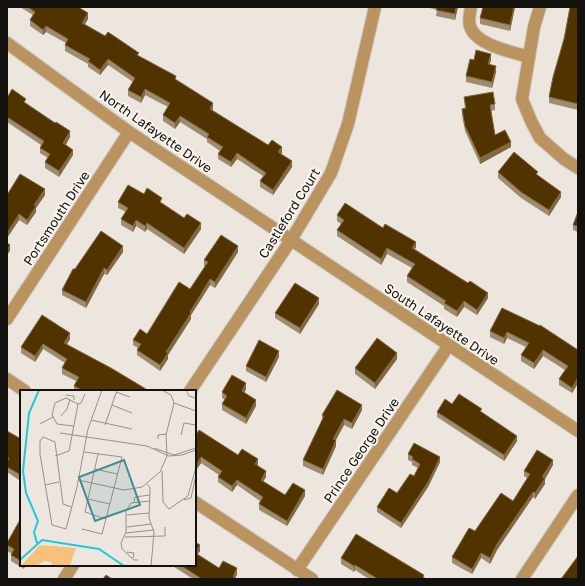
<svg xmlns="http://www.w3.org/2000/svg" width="585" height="586" font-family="'Golos Text',sans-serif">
<rect width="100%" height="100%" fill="#ece6df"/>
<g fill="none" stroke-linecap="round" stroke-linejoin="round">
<g stroke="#c9c4be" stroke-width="14">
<g id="street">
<path d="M 471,7 C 470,12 468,21 470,26 C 475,45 513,52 529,57"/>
<polyline points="540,7 534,27 522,99 531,121 540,138 564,159 578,168"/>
<polyline points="7,43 129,132 578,431"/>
<polyline points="7,319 129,132"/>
<polyline points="7,379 25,391"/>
<polyline points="190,391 291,240 331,173 348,124 375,7"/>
<polyline points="195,502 312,579"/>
<polyline points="297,570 449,345"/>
<polyline points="64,579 73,565"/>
<polyline points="522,579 578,495"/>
</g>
</g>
<use href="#street" stroke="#ba935f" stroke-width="12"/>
</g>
<g fill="#9e8c70">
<polygon points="20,7 78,7 88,19 85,24 139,56 176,80 213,109 212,110 268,145 282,153 281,154 292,167 273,195 260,187 260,181 263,176 237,159 231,167 218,159 218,154 220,151 207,142 207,139 180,122 175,129 163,121 163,115 168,107 145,95 141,103 128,96 128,90 133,82 108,65 100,75 88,67 88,64 65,51 65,45 66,43 46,32 43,35 30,26 30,20 33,15"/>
<polygon points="430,7 458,7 455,20 436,16 437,10 430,8"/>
<polygon points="515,7 510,31 480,24 480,18"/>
<polygon points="578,7 578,110 549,103 549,97 564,39"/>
<polygon points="474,60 491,60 489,65 496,72 492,88 466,82 466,76"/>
<polygon points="464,97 495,104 495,110 491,111 495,135 511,147 480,164 465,131 462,115 462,109 465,109"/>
<polygon points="7,98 26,104 70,137 66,145 73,155 59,177 45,168 45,162 48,158 40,153 40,148 41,145 7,122"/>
<polygon points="498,172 538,176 561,197 549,216 521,198 498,178"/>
<polygon points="144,194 162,203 201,229 184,254 147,229 145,232 136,226 133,232 121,225 121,219 126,212 118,208 118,202"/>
<polygon points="7,195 45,195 36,208 36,212 27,225 19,220 7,238"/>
<polygon points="578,212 578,232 573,230 573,225"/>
<polygon points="337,215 383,228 416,247 415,249 488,298 477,315 464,307 457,317 444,309 444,306 407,282 407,276 412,268 387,254 381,265 337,236 337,230 341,224 337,221"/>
<polygon points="123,252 107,275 104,274 86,308 62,295 62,290 75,269"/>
<polygon points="238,252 215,288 210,285 191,315 191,319 168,355 168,359 160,371 137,355 137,350 138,348 133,345 133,340 147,334 190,289 205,266 204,266 204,260"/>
<polygon points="319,304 300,334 275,318 275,313"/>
<polygon points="502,308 578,350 578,386 577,385 572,393 559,385 559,379 565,370 543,356 534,369 521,361 521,355 526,347 507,338 504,344 490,337 490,331"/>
<polygon points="70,339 67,344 146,391 74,391 74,386 76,381 62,374 62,368 65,363 43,349 35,362 21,353 21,347"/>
<polygon points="279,357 266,382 246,371 246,366"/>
<polygon points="397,359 375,389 355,374 355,368"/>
<polygon points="246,389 244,393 256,406 246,424 222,410 222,404 225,400 222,398 222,392"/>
<polygon points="452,404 482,412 517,441 504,461 437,417 437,412"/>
<polygon points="362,410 352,429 344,425 336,440 336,446 323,475 303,466 303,460 322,420 322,415"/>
<polygon points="7,431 21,439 21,477 19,480 7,472"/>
<polygon points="195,436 238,455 258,465 257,466 266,477 263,481 285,495 305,496 287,526 259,510 259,504 260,501 237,485 232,492 218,482 218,477 219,475 201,463 196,470 195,469"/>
<polygon points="408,454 440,462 428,487 401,528 377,512 377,507 397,493 414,476 418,468 412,465 412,462 408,460"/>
<polygon points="553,465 545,479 545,484 535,499 533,497 497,550 490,564 481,558 472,574 452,563 452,557 475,531 513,501 527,478 524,476 524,471"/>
<polygon points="21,518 21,565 26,565 24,569 11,561 11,555 12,554 7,551 7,543"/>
<polygon points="195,542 200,551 198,554 219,568 237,574 235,579 236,579 193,579 171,565 195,565"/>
<polygon points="341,558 424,578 426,579 369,579 355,570 354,572 341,564"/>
</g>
<g fill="#806943">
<polygon points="456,7 458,7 455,20 455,14"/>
<polygon points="514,7 515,7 510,31 510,25"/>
<polygon points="88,13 88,19 82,29 82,23"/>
<polygon points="46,26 46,32 43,35 43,30"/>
<polygon points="491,54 491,60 488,70 488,64"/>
<polygon points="108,59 108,65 100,75 100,70"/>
<polygon points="496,66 496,72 492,88 492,82"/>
<polygon points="145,89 145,95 141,103 141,97"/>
<polygon points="213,103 213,109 210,114 210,109"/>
<polygon points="180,116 180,122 175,129 175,123"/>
<polygon points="70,131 70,137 63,149 63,143"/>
<polygon points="511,142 511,147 480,164 480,158"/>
<polygon points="282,147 282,153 278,158 278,152"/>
<polygon points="73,150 73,155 59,177 59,171"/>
<polygon points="237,153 237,159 231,167 231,162"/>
<polygon points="292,161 292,167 273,195 273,190"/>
<polygon points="45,189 45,195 36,208 36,212 27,225 27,220 34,205"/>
<polygon points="561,192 561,197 549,216 549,210"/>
<polygon points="19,214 19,220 7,238 7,233"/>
<polygon points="136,220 136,226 133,232 133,226"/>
<polygon points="147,223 147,229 145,232 145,226"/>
<polygon points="201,223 201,229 184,254 184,248"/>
<polygon points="416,242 416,247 412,253 412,248"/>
<polygon points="10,245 10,251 7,255 7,250"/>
<polygon points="123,246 123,252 107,275 107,270"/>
<polygon points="238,246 238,252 215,288 215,282"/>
<polygon points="387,248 387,254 381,265 381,259"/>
<polygon points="104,268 104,274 86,308 86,302"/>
<polygon points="210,279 210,285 191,315 191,319 168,355 168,359 160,371 160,365 166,352"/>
<polygon points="488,293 488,298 477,315 477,310"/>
<polygon points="319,298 319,304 300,334 300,328"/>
<polygon points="464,301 464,307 457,317 457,311"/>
<polygon points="507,332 507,338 504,344 504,338"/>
<polygon points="70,333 70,339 64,349 64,343"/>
<polygon points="43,344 43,349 35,362 35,356"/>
<polygon points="543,350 543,356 534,369 534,363"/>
<polygon points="279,351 279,357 266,382 266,377"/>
<polygon points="397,353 397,359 375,389 375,383"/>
<polygon points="577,379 577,385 572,393 572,388"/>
<polygon points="246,383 246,389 242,397 242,391"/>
<polygon points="256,400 256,406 246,424 246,418"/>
<polygon points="362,405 362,410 352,429 352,423"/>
<polygon points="344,419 344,425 333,445 333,439"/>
<polygon points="517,436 517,441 504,461 504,455"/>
<polygon points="336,440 336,446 323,475 323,469"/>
<polygon points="201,457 201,463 196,470 196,465"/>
<polygon points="440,457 440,462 428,487 401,528 401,523"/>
<polygon points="258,459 258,465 255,470 255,464"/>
<polygon points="553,460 553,465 545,479 545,484 535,499 535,493 542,477"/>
<polygon points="21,471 21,477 19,480 19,474"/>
<polygon points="266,471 266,477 261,485 261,480"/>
<polygon points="237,480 237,485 232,492 232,486"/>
<polygon points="305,490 305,496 287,526 287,521"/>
<polygon points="533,492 533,497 497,550 490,564 490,558 497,544"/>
<polygon points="200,545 200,551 195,558 195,553"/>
<polygon points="481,553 481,558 472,574 472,569"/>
<polygon points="355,565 355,570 354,572 354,566"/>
<polygon points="237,568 237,574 235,579 233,577"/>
</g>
<g fill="#513300" stroke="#806943">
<polygon points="28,7 78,7 88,13 82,23 105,36 108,32 139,53 137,55 176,76 175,79 213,103 210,109 268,145 272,140 282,147 278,152 292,161 273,190 260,181 266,173 237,153 231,162 218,154 223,147 207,137 209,134 180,116 175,123 163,115 170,103 145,89 141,97 128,90 135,78 108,59 100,70 88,61 90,59 65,45 68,39 46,26 43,30 30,20 35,12"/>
<polygon points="437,7 456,7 455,14 436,10"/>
<polygon points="483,7 514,7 510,25 480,18"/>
<polygon points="570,7 578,7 578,104 549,97 553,77 564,39"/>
<polygon points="476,50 491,54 488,64 496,66 492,82 466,76 470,59 474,60"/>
<polygon points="12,89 26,99 24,102 55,123 56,122 70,131 63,143 73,150 59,171 45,162 50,154 40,148 44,141 7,117 7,98"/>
<polygon points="493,92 495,104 490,105 495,135 505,130 511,142 480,158 465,126 462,109 466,108 464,97"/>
<polygon points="514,152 538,172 536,174 561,192 549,210 521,192 498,172"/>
<polygon points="20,174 45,189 34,205 36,206 27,220 19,214 7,233 7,195"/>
<polygon points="128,185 144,194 147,188 162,198 160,202 184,218 187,214 201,223 184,248 147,223 145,226 136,220 133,226 121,219 128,208 118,202"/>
<polygon points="345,203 383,228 385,224 416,242 412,248 468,283 470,281 488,293 477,310 464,301 457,311 444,303 446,301 407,276 415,264 387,248 381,259 337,230 344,220 337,215"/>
<polygon points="578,212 578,226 573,225"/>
<polygon points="101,231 123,246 107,270 104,268 86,302 62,290 73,269 75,269"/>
<polygon points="221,235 238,246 215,282 210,279 190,312 191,313 166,352 168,353 160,365 137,350 141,344 133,340 140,329 147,334 179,282 190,289 208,262 204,260"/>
<polygon points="7,243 10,245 7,250"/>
<polygon points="295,283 319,298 300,328 275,313"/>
<polygon points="502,308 540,326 540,325 578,350 578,380 577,379 572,388 559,379 568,366 543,350 534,363 521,355 529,343 507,332 504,338 490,331"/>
<polygon points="42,315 70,333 64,343 111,368 146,389 144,391 84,391 74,386 79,377 62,368 67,359 43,344 35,356 21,347"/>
<polygon points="377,338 397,353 375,383 355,368"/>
<polygon points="259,340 279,351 266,377 246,366"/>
<polygon points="232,375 246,383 242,391 256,400 246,418 222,404 227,396 222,392"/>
<polygon points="337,390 362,405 352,423 344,419 333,439 336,440 323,469 303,460 324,416 322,415"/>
<polygon points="459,394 482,409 480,411 517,436 504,455 437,412 445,399 452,404"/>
<polygon points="199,430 238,455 242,449 258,459 255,464 266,471 261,480 285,495 293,483 305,490 287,521 259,504 263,497 237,480 232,486 218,477 222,471 201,457 196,465 195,464 195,436"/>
<polygon points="7,431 21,439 21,471 19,474 7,467 7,462 9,458 7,457"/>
<polygon points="414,443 440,457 428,482 401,523 377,507 389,488 397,493 410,474 414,476 420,464 412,459 413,457 408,454"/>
<polygon points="537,450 553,460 542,477 545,478 535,493 533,492 497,544 490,558 481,553 472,569 452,557 469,528 475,531 501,493 513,501 530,474 524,471"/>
<polygon points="21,518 21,561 11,555 14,549 7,545 7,543"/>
<polygon points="356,534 424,575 423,577 426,579 378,579 355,565 354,566 341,558"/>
<polygon points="195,542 200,545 195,553 219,568 223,561 237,568 233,577 236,579 202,579 180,565 195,565"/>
<polygon points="578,556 578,579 561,579"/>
<polygon points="106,575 112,579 103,579"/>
</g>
<g text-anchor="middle" stroke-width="4" stroke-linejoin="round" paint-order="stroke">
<g font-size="13" fill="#13110e" stroke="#f9f4ed">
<text transform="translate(156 131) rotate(35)" y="5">North Lafayette Drive</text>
<text transform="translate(289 213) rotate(-58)" y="5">Castleford Court</text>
<text transform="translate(56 218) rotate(-57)" y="5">Portsmouth Drive</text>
<text transform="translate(442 324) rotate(34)" y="5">South Lafayette Drive</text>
<text transform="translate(361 450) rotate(-56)" y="5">Prince George Drive</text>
</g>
</g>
<g transform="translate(20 390)">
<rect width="176" height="176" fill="#ece6df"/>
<path d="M 20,155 L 56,158 L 50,176 L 33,176 L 31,172 L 25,171 L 16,176 L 1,176 Z" fill="#f5c17b"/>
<path fill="none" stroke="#1ec9db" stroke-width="2" d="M 17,153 L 14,142 L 18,131 L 6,103 L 3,81 L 9,23 L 19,0M 0,170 L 22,150 L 79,159 L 104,176"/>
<path fill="none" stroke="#95918b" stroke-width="1" d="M 166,0 L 169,6 L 176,8M 96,2 L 110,7M 46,5 L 54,6 L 54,10M 154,13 L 176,21M 58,14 L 61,13 L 65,4M 92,15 L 112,23M 41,26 L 47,19 L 50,9M 71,30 L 112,39M 20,34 L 33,27M 85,35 L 97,0M 40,43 L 127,56 L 149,66 L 162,65 L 176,60M 161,45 L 164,33 L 176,35M 138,49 L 138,45 L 146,44M 134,58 L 154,65 L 176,58M 78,64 L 65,122 L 86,129M 35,66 L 49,61 L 58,14 L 46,8 L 35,13 L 32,25 L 37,34 L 53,36M 75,79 L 97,84M 142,81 L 143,112 L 149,119 L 168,106 L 176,77M 58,90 L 104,100 L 122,97 L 140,82 L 147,66 L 146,45 L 154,13 L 151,5 L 142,0M 127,94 L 130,98 L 129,128 L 134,142 L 131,176M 25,95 L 39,92M 68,109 L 90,114M 164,110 L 171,108 L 176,85M 114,112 L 115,107 L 130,105M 51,117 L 43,114 L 35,52 L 23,47 L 20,51 L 20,64 L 32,135 L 46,139 L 57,97 L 68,39 L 82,0M 107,125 L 129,123M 107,137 L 131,134M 62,139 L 82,144 L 102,67 L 64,62M 106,143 L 134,140M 105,147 L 145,146 L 145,137M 107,162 L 114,163 L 113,168M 118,170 L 114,170 L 102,159 L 101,153 L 106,142 L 106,121 L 111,113 L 130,111"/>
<path fill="#438a93" fill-opacity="0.15" stroke="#438a93" stroke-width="2" d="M 104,70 L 120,115 L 75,131 L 59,87 Z"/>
<rect width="176" height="176" fill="none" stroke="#13110e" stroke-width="2"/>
</g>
<rect width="585" height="586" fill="none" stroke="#13110e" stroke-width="16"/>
</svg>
